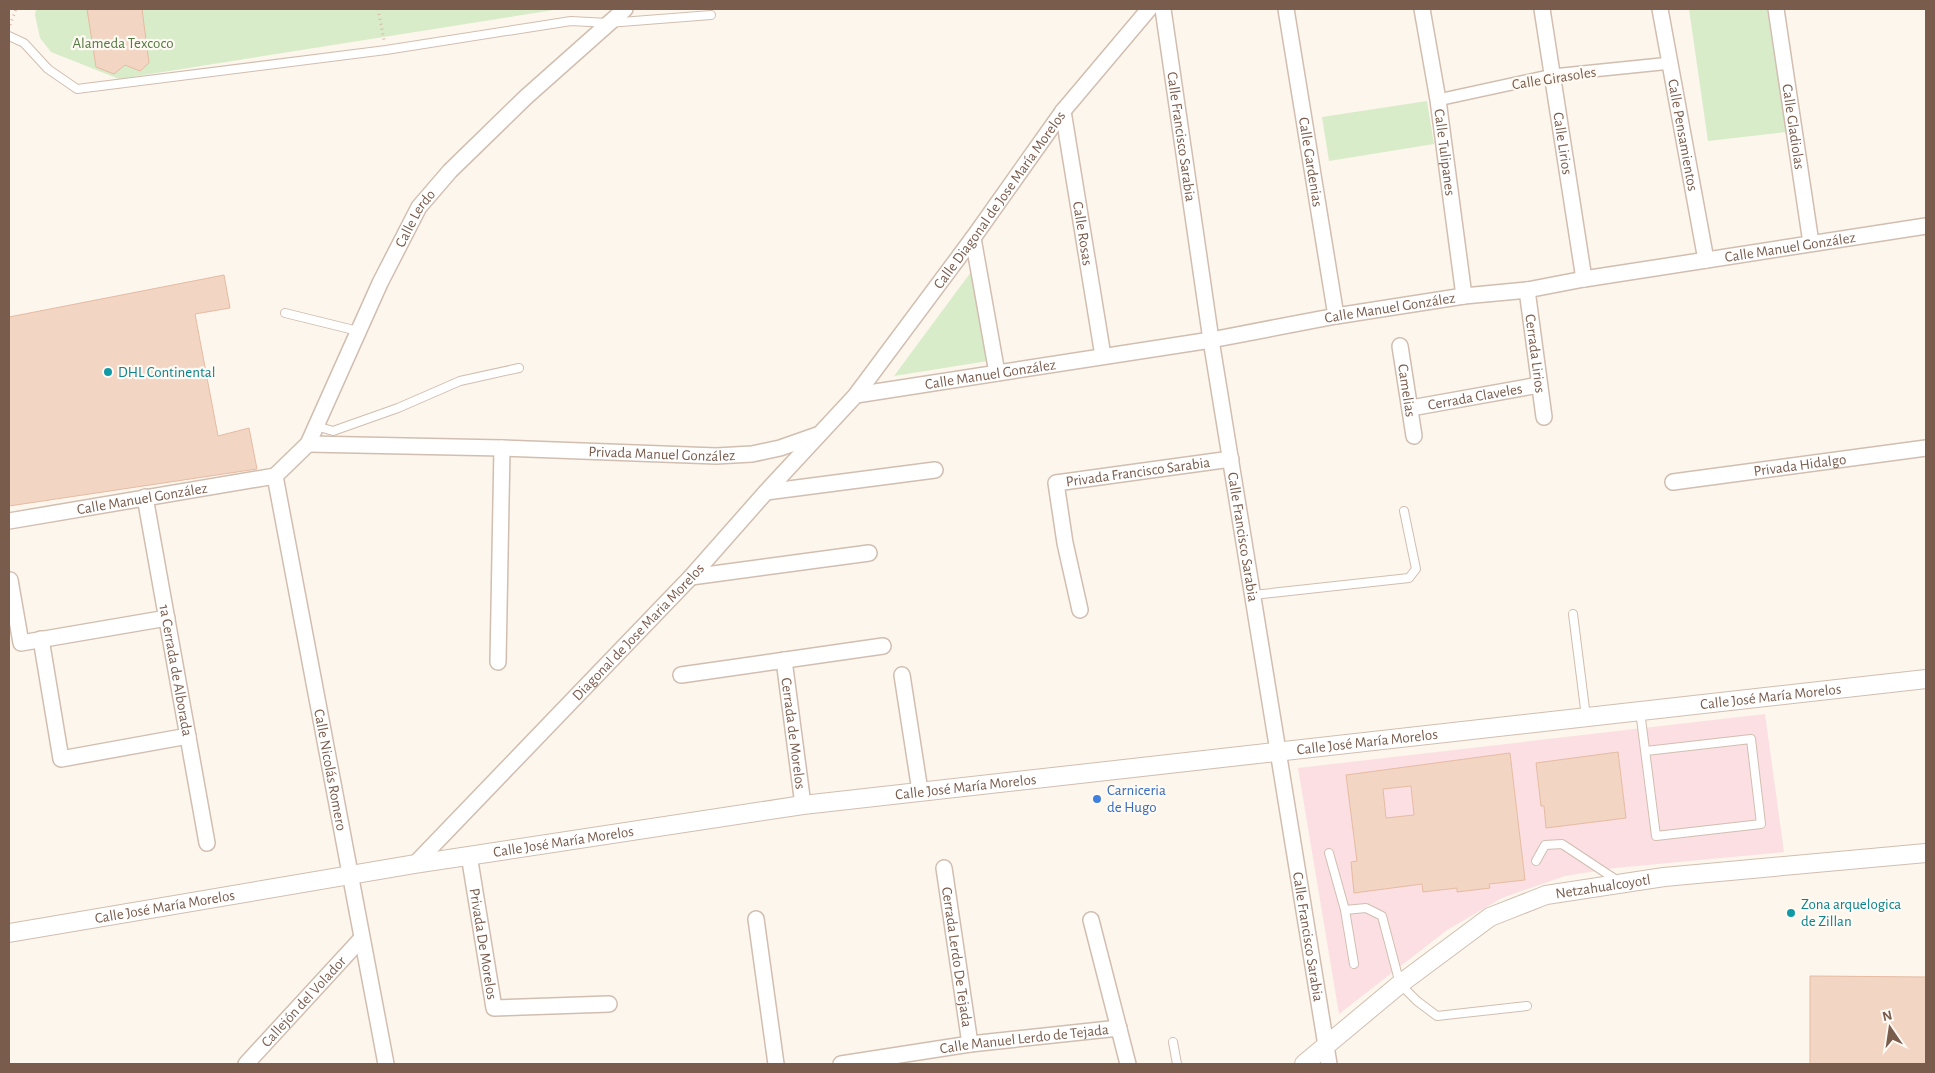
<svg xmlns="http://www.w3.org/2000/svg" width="1935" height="1073" font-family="'Alegreya Sans',sans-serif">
<rect width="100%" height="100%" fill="#fdf6ec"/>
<polygon fill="#fbdfe3" points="1765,714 1784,852 1615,868 1565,876 1502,898 1447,930 1339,1014 1298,768"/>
<g fill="#d8ecc9">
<polygon points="36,9 560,9 119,79 51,52 40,38 35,15"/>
<polygon points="1689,9 1767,9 1786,132 1708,141"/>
<polygon points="1427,101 1434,144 1329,161 1322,117"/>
<polygon points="971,272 988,361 894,376"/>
</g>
<g fill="#f3d5c3" stroke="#e6bba3" fill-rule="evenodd">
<polygon points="87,9 142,9 149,63 140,71 125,65 114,74 96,67"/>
<polygon points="224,275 230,308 195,314 218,436 249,428 257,469 9,506 9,317"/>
<polygon points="1618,752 1626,818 1546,828 1544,806 1541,806 1536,763"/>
<path d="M 1510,753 L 1525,880 L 1489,884 L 1490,888 L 1457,892 L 1457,888 L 1423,892 L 1422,884 L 1354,893 L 1351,862 L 1357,861 L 1346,775 ZM 1411,786 L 1414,815 L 1386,818 L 1383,789 Z"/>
<polygon points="1810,976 1926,977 1926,1064 1810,1064"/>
</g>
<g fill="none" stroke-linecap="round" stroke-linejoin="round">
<g stroke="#d1beb0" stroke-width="10">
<g id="service">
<polyline points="9,36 24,43 48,69 77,89 386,50 571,21 608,23 711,15"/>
<polyline points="285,313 358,331"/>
<polyline points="316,426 333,431 398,408 460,381 519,368"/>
<polyline points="1253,595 1409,578 1416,569 1404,511"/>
<polyline points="1573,614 1586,717"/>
<polyline points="1640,711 1656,836 1761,824 1751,739 1646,751"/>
<polyline points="1329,853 1345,910 1366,908 1382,916 1400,984 1417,1001 1437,1016 1527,1006"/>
<polyline points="1536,861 1545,845 1562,844 1618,881"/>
<polyline points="1345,910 1354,964"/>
<polyline points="1173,1042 1177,1064"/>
</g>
</g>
<g stroke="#d1beb0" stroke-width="14">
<polyline id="pedestrian" points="1438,100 1553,75 1671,63"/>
</g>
<g stroke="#d1beb0" stroke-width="18">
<g id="minor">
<path id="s1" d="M 1163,9 L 1211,340 L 1329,1064"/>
<path id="s2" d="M 1286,9 L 1336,316"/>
<path id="s3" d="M 1422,9 L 1438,100 L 1464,296"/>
<path id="s4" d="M 1542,9 L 1584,279"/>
<path id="s5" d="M 1660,9 L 1706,260"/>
<path id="s6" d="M 1776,9 L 1811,243"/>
<path id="s7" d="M 1063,111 L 1103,356"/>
<polyline points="973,238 997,373"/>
<path id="s8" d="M 1527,290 L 1544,417"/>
<path id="s9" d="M 1400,346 L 1414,436"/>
<path id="s10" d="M 856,395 L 1211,340 L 1336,316 L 1464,296 L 1527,290 L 1584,279 L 1926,226"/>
<path id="s11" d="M 1411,408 L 1539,385"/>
<path id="s12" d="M 308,444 L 502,448 L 716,456 L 752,454 L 780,448 L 817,435"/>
<path id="s13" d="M 275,476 L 386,1064"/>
<path id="s14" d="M 275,476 L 308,444 L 380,283 L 419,207 L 450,171 L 526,97 L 625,9"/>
<path id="s15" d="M 1673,482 L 1926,448"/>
<polyline points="766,492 935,470"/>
<path id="s16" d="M 145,497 L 207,843"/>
<path id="s17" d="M 9,521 L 275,476"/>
<polyline points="691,577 869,553"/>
<polyline points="10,580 21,643 167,618"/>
<path id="s18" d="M 1080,610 L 1065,543 L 1056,483 L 1231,459"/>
<polyline points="41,639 61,759 188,736"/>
<path id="s19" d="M 784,660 L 803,805"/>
<polyline points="498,662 502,448"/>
<polyline points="681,675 883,646"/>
<polyline points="902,675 920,791"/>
<path id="s20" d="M 469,855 L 494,1008 L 609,1004"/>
<path id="s21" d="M 415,864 L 691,577 L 766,492 L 856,395 L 973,238 L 1063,111 L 1149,9"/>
<path id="s22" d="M 944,868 L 970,1044"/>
<polyline points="756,919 776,1064"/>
<polyline points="1091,920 1128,1064"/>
<path id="s23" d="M 246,1064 L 361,939"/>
<path id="s24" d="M 841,1064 L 970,1044 L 1119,1028"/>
</g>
</g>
<g stroke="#d1beb0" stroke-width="20">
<g id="tertiary">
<path id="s25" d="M 9,933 L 415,864 L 803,805 L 1926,679"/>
<path id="s26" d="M 1304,1064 L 1400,984 L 1490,917 L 1546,895 L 1664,877 L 1926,853"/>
</g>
</g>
<g stroke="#d9b8a5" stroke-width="3" stroke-dasharray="1 4" stroke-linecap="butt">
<polyline points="378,9 384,40"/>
<polyline points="10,25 16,9"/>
</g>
<use href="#service" stroke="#fff" stroke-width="8"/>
<use href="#pedestrian" stroke="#fff" stroke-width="11"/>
<use href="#minor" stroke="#fff" stroke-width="15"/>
<use href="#tertiary" stroke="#fff" stroke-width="18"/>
</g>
<g fill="#0f9aa8" stroke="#fffaf3" stroke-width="2">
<circle cx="108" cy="372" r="5"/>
<circle cx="1791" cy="913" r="5"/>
</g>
<circle fill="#3f7fe0" stroke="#fffaf3" stroke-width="2" cx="1097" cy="799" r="5"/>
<g text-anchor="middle" stroke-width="4.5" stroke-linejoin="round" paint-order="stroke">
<g font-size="15" fill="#537a41" stroke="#fffaf3">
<text x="123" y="48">Alameda Texcoco</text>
</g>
<g font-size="15" fill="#7a5c4d" stroke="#fffaf3">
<text transform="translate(1554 78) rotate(-9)" y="5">Calle Girasoles</text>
<text dy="5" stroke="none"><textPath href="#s6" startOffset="119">Calle Gladiolas</textPath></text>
<text dy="5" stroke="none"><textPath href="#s5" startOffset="128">Calle Pensamientos</textPath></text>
<text dy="5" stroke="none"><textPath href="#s1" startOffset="129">Calle Francisco Sarabia</textPath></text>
<text dy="5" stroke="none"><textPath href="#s4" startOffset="136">Calle Lirios</textPath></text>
<text dy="5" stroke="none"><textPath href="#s3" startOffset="145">Calle Tulipanes</textPath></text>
<text dy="5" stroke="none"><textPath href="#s2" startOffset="155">Calle Gardenias</textPath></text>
<text dy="5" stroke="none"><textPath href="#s21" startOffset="886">Calle Diagonal de Jose María Morelos</textPath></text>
<text dy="5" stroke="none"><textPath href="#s14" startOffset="296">Calle Lerdo</textPath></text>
<text dy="5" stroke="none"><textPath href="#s7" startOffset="124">Calle Rosas</textPath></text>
<text dy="5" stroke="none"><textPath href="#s10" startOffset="946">Calle Manuel González</textPath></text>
<text dy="5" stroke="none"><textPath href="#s10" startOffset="541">Calle Manuel González</textPath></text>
<text dy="5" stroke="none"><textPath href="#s8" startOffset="64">Cerrada Lirios</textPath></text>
<text dy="5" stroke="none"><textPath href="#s10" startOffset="136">Calle Manuel González</textPath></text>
<text dy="5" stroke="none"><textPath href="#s9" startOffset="45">Camelias</textPath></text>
<text dy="5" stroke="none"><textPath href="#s11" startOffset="65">Cerrada Claveles</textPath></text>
<text dy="5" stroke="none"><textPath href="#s12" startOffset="354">Privada Manuel González</textPath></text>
<text dy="5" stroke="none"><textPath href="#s15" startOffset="128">Privada Hidalgo</textPath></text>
<text dy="5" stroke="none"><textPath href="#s18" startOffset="212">Privada Francisco Sarabia</textPath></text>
<text dy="5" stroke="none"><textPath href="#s17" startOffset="135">Calle Manuel González</textPath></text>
<text dy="5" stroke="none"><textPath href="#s1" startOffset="534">Calle Francisco Sarabia</textPath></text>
<text dy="5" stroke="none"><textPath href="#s21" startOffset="322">Diagonal de Jose Maria Morelos</textPath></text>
<text dy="5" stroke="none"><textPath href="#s16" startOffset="176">1a Cerrada de Alborada</textPath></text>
<text dy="5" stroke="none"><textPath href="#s25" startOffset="1778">Calle José María Morelos</textPath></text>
<text dy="5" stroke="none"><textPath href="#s19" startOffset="74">Cerrada de Morelos</textPath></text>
<text dy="5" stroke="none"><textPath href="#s25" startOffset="1372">Calle José María Morelos</textPath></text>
<text dy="5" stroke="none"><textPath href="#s13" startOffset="299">Calle Nicolás Romero</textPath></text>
<text dy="5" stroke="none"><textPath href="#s25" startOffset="968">Calle José María Morelos</textPath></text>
<text dy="5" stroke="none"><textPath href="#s25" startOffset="562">Calle José María Morelos</textPath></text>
<text dy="5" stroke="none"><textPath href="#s26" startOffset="355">Netzahualcoyotl</textPath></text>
<text dy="5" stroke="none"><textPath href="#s25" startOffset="158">Calle José María Morelos</textPath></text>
<text dy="5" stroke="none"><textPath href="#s1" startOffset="939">Calle Francisco Sarabia</textPath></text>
<text dy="5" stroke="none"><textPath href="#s20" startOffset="90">Privada De Morelos</textPath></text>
<text dy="5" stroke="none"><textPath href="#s22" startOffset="90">Cerrada Lerdo De Tejada</textPath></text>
<text dy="5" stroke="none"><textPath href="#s23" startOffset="85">Callejón del Volador</textPath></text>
<text dy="5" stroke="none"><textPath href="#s24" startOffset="185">Calle Manuel Lerdo de Tejada</textPath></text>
</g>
<g font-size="15" fill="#0d838f" stroke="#fffaf3" text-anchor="start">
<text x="118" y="377">DHL Continental</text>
<text x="1801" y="909">Zona arquelogica<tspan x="1801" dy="17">de Zillan</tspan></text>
</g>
<g font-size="15" fill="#366cbe" stroke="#fffaf3" text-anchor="start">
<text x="1107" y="795">Carniceria<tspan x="1107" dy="17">de Hugo</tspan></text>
</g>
</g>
<rect width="1935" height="1073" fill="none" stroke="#7a5c4d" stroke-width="20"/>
<g transform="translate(1890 1028) rotate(347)" stroke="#fffaf3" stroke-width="4" paint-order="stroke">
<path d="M0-4L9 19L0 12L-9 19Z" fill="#7a5c4d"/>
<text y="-8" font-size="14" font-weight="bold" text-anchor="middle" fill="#7a5c4d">N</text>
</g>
</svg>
